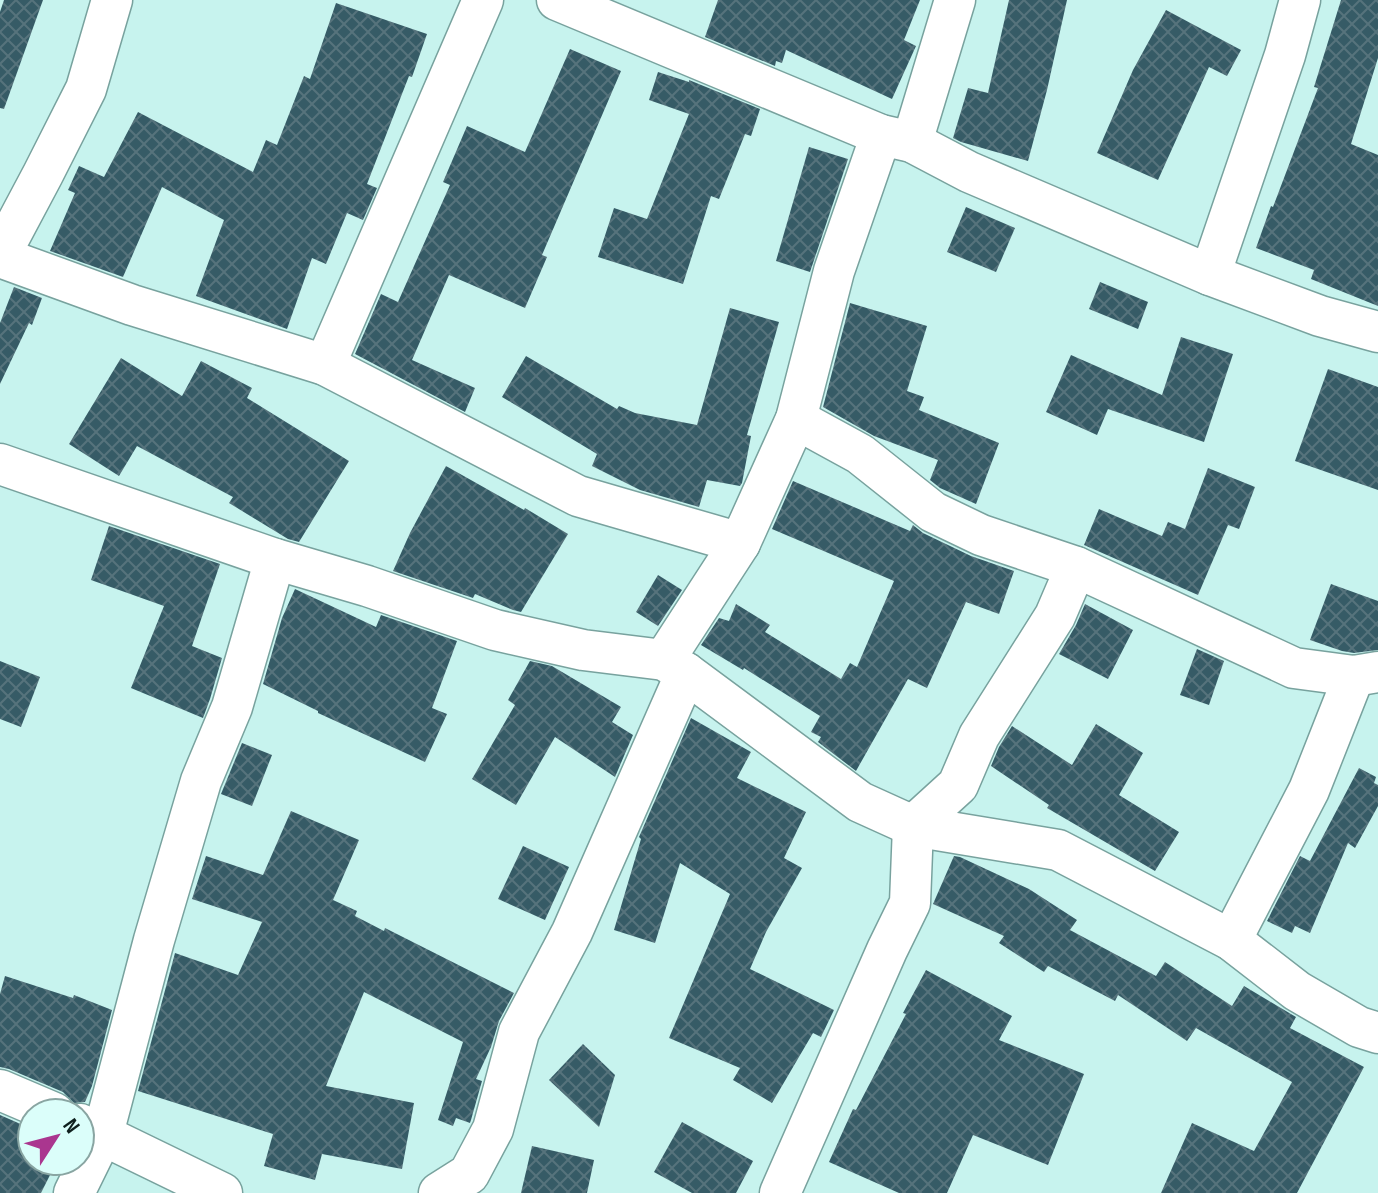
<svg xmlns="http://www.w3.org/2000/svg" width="1378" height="1193" font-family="'Sofia Sans Condensed',sans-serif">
<defs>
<pattern id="building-cross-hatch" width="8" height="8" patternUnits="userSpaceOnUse" patternTransform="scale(2)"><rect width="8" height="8" fill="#365b66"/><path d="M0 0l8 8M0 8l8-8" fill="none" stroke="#56737c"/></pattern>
</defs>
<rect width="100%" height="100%" fill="#c7f3ee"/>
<g fill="url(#building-cross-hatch)">
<polygon points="4,0 43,0 4,109 0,108 0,12"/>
<polygon points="718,0 920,0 904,40 916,46 892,99 786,50 782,63 776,61 775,66 705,37"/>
<polygon points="1009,0 1067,0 1047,90 1028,161 961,142 953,138 968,88 988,93"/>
<polygon points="1341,0 1378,0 1378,58 1351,144 1378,155 1378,306 1311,279 1314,270 1256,248 1271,206 1273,207 1318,88 1314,87"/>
<polygon points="336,3 427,34 412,77 409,76 367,184 377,188 363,220 347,213 326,264 312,258 287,329 196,296 224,220 162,187 123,277 50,251 75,193 68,190 79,166 104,177 138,112 253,172 266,140 277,145 304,76 310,79"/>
<polygon points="1166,10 1241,50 1227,76 1209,67 1158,180 1097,153 1133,70"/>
<polygon points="570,49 621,71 542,255 547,257 525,308 449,275 412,360 475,388 465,412 355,354 381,294 398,302 450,185 443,182 467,126 525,152"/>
<polygon points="658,72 689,82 689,80 760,109 751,136 745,134 719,199 711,196 683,284 598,257 614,208 647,219 689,114 649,100"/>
<polygon points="809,147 848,159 810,272 776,261"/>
<polygon points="966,207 1015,228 996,272 947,252"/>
<polygon points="1100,282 1148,302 1138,329 1089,309"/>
<polygon points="14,287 42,298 32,325 29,323 0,384 0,323"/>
<polygon points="850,303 927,326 907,391 924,397 919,410 999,443 976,504 940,488 930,480 938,460 874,436 823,407"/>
<polygon points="730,308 779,322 747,435 751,436 742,483 740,486 707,480 699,507 640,490 592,466 597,454 502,397 526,356 617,409 619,406 635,413 697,425"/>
<polygon points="1181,337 1233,354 1204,442 1108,409 1097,435 1046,412 1071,355 1162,395"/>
<polygon points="121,358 182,396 201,361 252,388 247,398 349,461 299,542 288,539 229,503 233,497 137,446 119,476 69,444"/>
<polygon points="1328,369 1378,387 1378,490 1295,461"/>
<polygon points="446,466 524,510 525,508 568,534 521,612 513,610 475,594 473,598 393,571 410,533"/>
<polygon points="1208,468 1255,487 1239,529 1228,525 1198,595 1084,545 1099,509 1162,536 1168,522 1185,529"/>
<polygon points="793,481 910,531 913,525 923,533 971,556 1014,571 999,614 966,602 927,688 908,679 856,771 818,742 821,737 811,732 820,716 744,668 743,670 701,645 719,618 729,621 736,604 770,625 765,632 841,679 850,663 857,667 894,581 772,529"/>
<polygon points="109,526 220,564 192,646 222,658 210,699 203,718 131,688 164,606 91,580"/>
<polygon points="658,575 682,590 658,626 636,612"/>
<polygon points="1331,584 1378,601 1378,650 1354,653 1342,651 1310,640"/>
<polygon points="295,589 376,627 381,615 457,641 432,708 447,714 425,762 318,713 318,711 263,684 282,618"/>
<polygon points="1085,604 1133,630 1108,679 1059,654 1076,625"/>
<polygon points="1197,649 1224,661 1209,705 1180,695"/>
<polygon points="0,661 40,677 21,727 0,719"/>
<polygon points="530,661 552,666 621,707 612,722 633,735 615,777 555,737 516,805 472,779 515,705 508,700"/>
<polygon points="691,718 751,752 737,778 806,812 784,858 802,868 766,932 750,969 834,1010 821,1037 813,1033 772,1103 733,1080 740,1068 669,1038 730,894 680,863 655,943 614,930 641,839 639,837"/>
<polygon points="1096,724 1143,753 1119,795 1179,832 1155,871 1047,808 1049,805 991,766 999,747 1012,726 1072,765"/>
<polygon points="242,743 272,755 252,806 221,794"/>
<polygon points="1359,768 1376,777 1374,783 1378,785 1378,806 1355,848 1348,843 1310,933 1295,926 1292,933 1267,921 1300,856 1310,861"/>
<polygon points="291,811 359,840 333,900 357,911 355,916 384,931 385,928 514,993 499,1021 491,1047 476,1079 482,1081 471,1120 470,1123 456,1118 453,1126 438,1120 463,1042 364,992 326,1086 414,1103 402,1169 322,1154 315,1180 264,1166 273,1134 138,1091 175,953 238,975 262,922 192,899 206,856 263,875"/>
<polygon points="523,846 569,867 545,920 498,899"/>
<polygon points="954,856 960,857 1029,889 1077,920 1070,930 1156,976 1165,962 1232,1006 1244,986 1296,1017 1290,1028 1364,1067 1297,1193 1161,1193 1192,1123 1254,1151 1292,1082 1196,1028 1187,1041 1118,995 1115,1001 1048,966 1044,972 999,943 1004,936 933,904"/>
<polygon points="926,970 1012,1016 999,1040 1084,1074 1048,1165 973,1135 947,1193 899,1193 829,1162 853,1109 856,1110 906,1014 903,1013"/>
<polygon points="5,976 73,998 74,995 112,1010 92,1086 85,1102 74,1103 63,1092 9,1069 0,1067 0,994"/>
<polygon points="583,1044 615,1075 599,1127 549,1080"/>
<polygon points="0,1115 32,1129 32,1161 57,1161 41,1193 0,1193"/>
<polygon points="682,1122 753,1161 736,1193 692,1193 654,1172"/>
<polygon points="532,1146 594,1160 587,1193 521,1193"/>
</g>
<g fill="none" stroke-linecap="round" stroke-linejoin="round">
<g stroke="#78a29e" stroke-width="43">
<g id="minor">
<polyline points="557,0 881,135 912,142 969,172 1210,275 1320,316 1378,332"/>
<polyline points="912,142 955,0"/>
<polyline points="0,255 43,174 86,89 112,0"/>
<polyline points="0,257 132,305 325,365 578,496 740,543"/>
<polyline points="1210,275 1285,55 1300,0"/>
<polyline points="325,365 483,0"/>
<polyline points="796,419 860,454 933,512 981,535 1076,567 1294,668 1354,676 1378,672"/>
<polyline points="0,464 275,559 367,586 495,630 583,650 664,660 686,673 860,802 913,826 1058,850 1231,940 1297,991 1359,1027 1378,1033"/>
<polyline points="664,660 740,543 796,419 834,271 881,135"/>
<polyline points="1231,940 1309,790 1354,676"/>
<polyline points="0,1090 54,1113"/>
<polyline points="80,1124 222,1193"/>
<polyline points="74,1193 103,1134 154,940 201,781 232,707 275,559"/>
<polyline points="439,1193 469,1174 493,1129 519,1032 572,932 686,673"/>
<polyline points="780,1193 887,950 910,903 913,826 958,785 979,736 1055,616 1076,567"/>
</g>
</g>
<use href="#minor" stroke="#fff" stroke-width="40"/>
</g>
<g transform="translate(56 1137) rotate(54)"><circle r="38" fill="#dbfefa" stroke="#89a5a2" stroke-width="2"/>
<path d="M0-6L14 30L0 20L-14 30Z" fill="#aa368f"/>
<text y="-12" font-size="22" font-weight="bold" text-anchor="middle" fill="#0f201e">N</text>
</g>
</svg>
